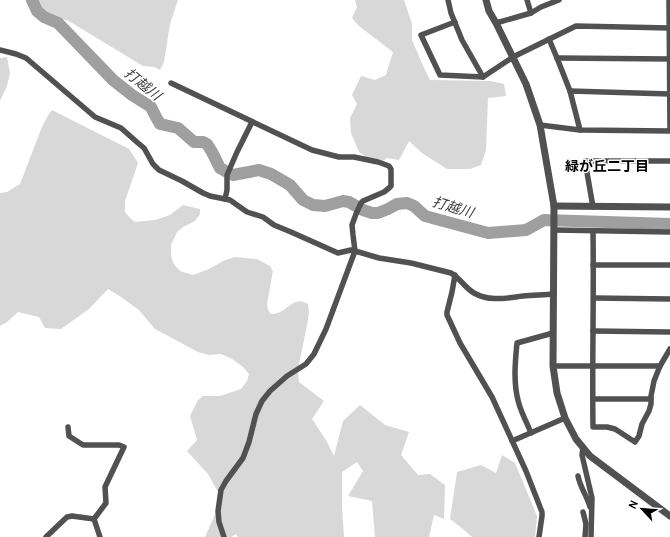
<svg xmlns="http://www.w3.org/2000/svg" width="670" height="537" font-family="Cabin,'Noto Sans JP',sans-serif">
<rect width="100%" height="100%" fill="#fff"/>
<g fill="#d8d8d8">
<polygon points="26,0 178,0 170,24 164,62 160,70 155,67 143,66 67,20 33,16"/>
<polygon points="355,0 404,0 412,24 412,40 424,68 430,80 490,81 504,84 506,96 488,98 486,150 481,165 470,169 447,169 422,153 409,141 399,160 387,158 383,161 369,159 359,152 351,133 350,118 357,104 352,95 361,76 375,80 386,75 393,52 359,26 352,18 357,7"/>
<polygon points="7,57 10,73 7,86 0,101 0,58"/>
<path d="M 52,110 L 129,149 L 138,163 L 125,201 L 125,212 L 130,218 L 135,222 L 155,220 L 170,215 L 183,205 L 200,209 L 200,214 L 195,221 L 183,227 L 177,232 L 171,245 L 171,255 L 173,263 L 180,271 L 193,275 L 209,269 L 223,261 L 235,257 L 257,259 L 270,266 L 273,271 L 267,304 L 268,310 L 271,314 C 287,315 292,294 308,304 L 309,312 L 307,325 L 298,369 L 299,382 L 324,401 L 312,419 L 326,440 L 334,456 L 343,421 L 360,405 L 385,425 L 409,432 L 401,455 L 418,475 L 430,474 L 445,485 L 444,519 L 434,515 L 429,537 L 375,537 L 372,501 L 348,496 L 363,471 L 357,462 L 342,472 L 342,506 L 344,537 L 238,537 L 236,534 L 231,537 L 205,537 L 222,499 L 208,474 L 187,451 L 197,440 L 190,416 L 198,400 L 203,396 L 220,396 L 241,389 L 247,381 L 249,374 L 243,367 L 232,359 L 221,354 L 209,355 L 198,352 L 155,329 L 139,310 L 121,297 L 108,289 L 89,309 L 61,329 L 45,328 L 39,317 L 18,312 L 7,322 L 0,326 L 0,193 L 7,192 L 20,184 L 42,127 L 47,117 Z"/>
<polygon points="502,455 515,463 537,516 535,537 472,537 463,529 450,519 457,472 481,465 496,473"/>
</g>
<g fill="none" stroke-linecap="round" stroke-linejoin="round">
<polyline stroke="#9f9f9f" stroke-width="12" points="32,0 37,11 44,17 58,23 113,80 132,95 151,107 156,117 160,124 178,128 194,142 203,142 207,144 212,152 220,168 227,172 233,175 259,170 271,174 290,185 303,200 313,205 325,206 343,201 349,202 363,210 372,213 378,213 388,209 397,204 407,203 414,206 425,216 488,233 526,230 544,220 670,224"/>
<g stroke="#515151" stroke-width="5.5">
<polyline points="448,0 451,13 462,40 483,77"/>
<polyline points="527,0 531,13"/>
<polyline points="455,22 421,35 440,75 483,77 513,57 576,26 670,28"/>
<polyline points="496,23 531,13 541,7 559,0"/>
<polyline points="549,39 557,58 570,91 580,130"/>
<path d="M 0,50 L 16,54 L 26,58 L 95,117 L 121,128 L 138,143 L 144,148 L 153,164 L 159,170 L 182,181 L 203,193 L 210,196 L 230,200 L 247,212 L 263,217 L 274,225 L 291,232 L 338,253 L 351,250 L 355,251 L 379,258 L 411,263 L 451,273 C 460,278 465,288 474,293 C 490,302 506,298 523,296 C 533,295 543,295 554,294"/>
<polyline points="557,58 670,59"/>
<polyline points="171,83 312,150 339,157 354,157 378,162 389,166 391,169 391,186 389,188 384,192 363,201 361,203 356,214 352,225 353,235 355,251 326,329 314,354 306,364 287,376 270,391 262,401 256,414 249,442 243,458 226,481 221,490 218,511 219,522 224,537"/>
<polyline points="570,91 670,94"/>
<polyline points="540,125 580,130 670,131 669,0"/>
<polyline points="225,199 227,190 227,175 237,152 252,122"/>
<polyline points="593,207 585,161 670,161"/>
<polyline points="554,230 670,232"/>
<path d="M 593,231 C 594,296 592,362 593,427 L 607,427 L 615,429 L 635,442 L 639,436 L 642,424 L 649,411 L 651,404 L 651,396 L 654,381 L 660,366"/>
<polyline points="593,265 670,265"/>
<polyline points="455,275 452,292 447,312 447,315 460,343 492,397 526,471 542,512 542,516 539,537"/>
<polyline points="594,298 670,299"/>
<polyline points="593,331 670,332"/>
<polyline points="553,366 660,366 670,349"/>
<polyline points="593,399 651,399"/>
<polyline points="68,427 69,436 83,445 119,445 124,447 105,487 106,503 94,519 100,537"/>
<path d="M 531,433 C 527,423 522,414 519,404 C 513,384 515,363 517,343 L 553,333"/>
<polyline points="512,441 565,418"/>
<polyline points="583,447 582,455 592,498 591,537"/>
<path d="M 578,476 C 580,487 587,496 590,507"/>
<polyline points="583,512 586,524 585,537"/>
<polyline points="46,537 47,536 67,517 72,516 94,519"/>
</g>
<g stroke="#515151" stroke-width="7">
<polyline points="486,0 489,11 496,23 526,84 540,125 554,206 553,366 557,393 565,418 576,439 590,456 670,516"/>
<polyline points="554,206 670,207"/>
</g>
</g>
<g text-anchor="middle" stroke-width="3" stroke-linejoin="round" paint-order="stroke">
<g font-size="14" font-style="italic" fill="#404040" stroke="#fff">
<text transform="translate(143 84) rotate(39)" y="5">打越川</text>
<text transform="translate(453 207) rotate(17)" y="5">打越川</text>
</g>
<g font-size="14" font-weight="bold" fill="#000" stroke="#fff">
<text x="607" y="171">緑が丘二丁目</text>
</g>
</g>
<g transform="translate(642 509) rotate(296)" stroke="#ffffff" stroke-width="3" paint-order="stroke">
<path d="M0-3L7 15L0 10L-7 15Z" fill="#000000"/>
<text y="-6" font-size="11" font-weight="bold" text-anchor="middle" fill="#000000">N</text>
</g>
</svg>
